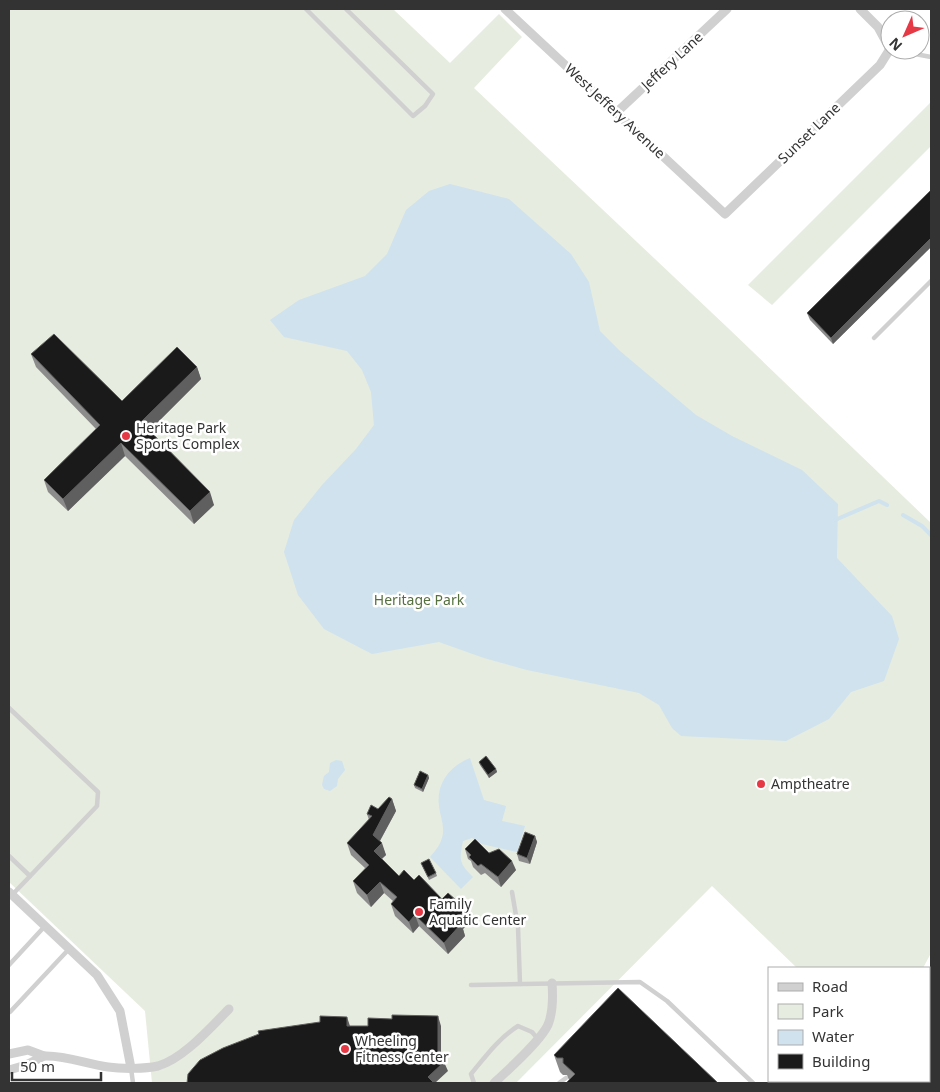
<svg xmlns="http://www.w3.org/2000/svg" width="940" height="1092" font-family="'Noto Sans',sans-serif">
<rect width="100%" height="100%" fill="#fff"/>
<g fill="#e6ecdf">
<polygon points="9,9 393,9 450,63 499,14 522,37 474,88 728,328 931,523 931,953 923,968 797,968 712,886 516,1083 152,1083 145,1011 9,882"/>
<polygon points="931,102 931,146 772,305 748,285"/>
</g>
<g fill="#cfe2ee">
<polygon points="450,184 509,199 571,254 589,282 600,331 620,351 696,415 732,436 802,470 838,504 837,558 892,616 899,639 884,681 851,692 829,719 786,741 681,736 672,728 659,705 639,693 527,670 484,658 439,642 372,654 324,629 298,595 284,552 294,520 322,485 356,449 374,425 371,392 362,370 347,351 284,337 270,320 299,300 365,276 387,254 406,210 429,191"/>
<path d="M 470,758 L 484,800 L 506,806 L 502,821 L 525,826 L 517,852 L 482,844 L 472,838 L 463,841 C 459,860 459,863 473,877 L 461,889 L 430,857 C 436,850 442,843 443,833 C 444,824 440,815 439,806 C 436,783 450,766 470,758 Z"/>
<polygon points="336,760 342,761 345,770 338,779 337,786 330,791 324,789 322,785 324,776 329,772 330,763"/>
</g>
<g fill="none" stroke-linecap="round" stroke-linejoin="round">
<g stroke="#cfe2ee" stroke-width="4">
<polyline points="903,515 922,526 931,535"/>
<polyline points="835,520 879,501 887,505"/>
</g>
<g stroke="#d0d0d0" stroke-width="4.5">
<polyline points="306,9 413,116 425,106 433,94 346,9"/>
<polyline points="894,50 931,57"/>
<polyline points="874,338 931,281"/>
<polyline points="9,708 98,792 97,806 12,895"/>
<polyline points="9,856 30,876"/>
<polyline points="512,892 518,927 520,984"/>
<polyline points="9,965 45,926"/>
<polyline points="471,985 640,982 667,1001 753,1083"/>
<polyline points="9,1011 10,1012 69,949"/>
<polyline points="131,1068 133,1083"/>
<path d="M 474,1083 L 471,1074 C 485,1057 499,1038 518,1026 L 532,1032 L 538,1039"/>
<polyline points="559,1083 566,1078"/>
</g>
<g stroke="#d0d0d0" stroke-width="9">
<polyline points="505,9 725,214 880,65 890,49 878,27 860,9"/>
<polyline points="617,112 727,9"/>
<polyline points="9,892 97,975 120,1011 131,1068"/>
<polyline points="9,1054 28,1050 44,1056 26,1065 9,1070"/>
<path d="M 44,1056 C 66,1055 86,1064 108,1067 C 122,1069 145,1069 158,1066 C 184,1058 210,1028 229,1009"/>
<path d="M 494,1083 C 507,1071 545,1037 549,1022 C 553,1010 553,996 552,983"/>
</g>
<g stroke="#888" stroke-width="5.5">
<g id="rail">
<polyline points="929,1007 931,1002"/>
<polyline points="929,1024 931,1019"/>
<polyline points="890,1083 891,1081"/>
<polyline points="899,1083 900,1081"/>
</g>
</g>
<use href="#rail" stroke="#fff" stroke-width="4" stroke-dasharray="11" stroke-linecap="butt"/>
</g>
<g fill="#8c8c8c">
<polygon points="931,190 931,247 833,344 810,320 807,313"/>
<polygon points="31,354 122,401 197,367 201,379 150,430 214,505 194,524 125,456 68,511 48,492 44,480 96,429 36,367"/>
<polygon points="479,762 496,769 497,772 489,778 480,765"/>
<polygon points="428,775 429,778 423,792 415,788 414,785"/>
<polygon points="392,799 396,811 380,841 386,855 382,859 399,876 414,880 442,899 466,909 470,921 463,929 465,936 448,954 419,926 413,933 395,916 391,904 393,901 384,893 371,907 357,893 353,881 365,868 351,855 347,843 369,820 367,814 378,809"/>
<polygon points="535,836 537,842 530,864 519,861 517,854"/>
<polygon points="465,849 489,853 516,870 501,887 485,873 481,875 473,867 471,861 468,859"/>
<polygon points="421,863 436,873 437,876 429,880"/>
<polygon points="554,1055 718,1083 569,1080 567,1075 563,1075 560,1072"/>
</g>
<g fill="#5f5f5f">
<polygon points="931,238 931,247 833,344 831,338"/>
<polygon points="197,367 201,379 146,434 141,422"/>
<polygon points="121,443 125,456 68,511 63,499"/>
<polygon points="210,492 214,505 194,524 190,511"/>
<polygon points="496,769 497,772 489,778 488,775"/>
<polygon points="428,775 429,778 423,792 422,789"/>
<polygon points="392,799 396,811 377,846 373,835"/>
<polygon points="535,836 537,842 530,864 527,858"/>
<polygon points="382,843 386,855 378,862 374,851"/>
<polygon points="512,861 516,870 501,887 498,877"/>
<polygon points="380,882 384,893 371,907 367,895"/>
<polygon points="466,909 470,921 463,929 465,936 448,954 444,943 456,920"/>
<polygon points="415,915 419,926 413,933 409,922"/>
<polygon points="438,1016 441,1026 441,1064 444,1062 448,1071 435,1083 430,1083 428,1077 438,1055"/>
<polygon points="347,1017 350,1026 347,1026"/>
</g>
<g fill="#1a1a1a" stroke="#5f5f5f">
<polygon points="931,190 931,238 831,338 807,313"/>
<polygon points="54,334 122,401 177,347 197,367 141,422 210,492 190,511 121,443 63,499 44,480 100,425 31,354"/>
<polygon points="486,756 496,769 488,775 479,762"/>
<polygon points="420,771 428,775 422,789 414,785"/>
<polygon points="389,797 392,799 373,835 382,843 374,851 399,876 404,870 414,880 419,875 442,899 448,893 466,909 456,920 461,924 444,943 415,915 409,922 391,904 397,897 380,882 367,895 353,881 369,865 347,843 372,816 367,814 371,805 378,809"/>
<polygon points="525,832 535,836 527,858 517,854"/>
<polygon points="475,839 489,853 499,849 512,861 498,877 481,864 478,866 469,857 471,855 465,849"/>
<polygon points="429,859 436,873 428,877 421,863"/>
<polygon points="618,988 718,1083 566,1083 575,1074 563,1063 563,1058 557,1058 554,1055"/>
<polygon points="392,1015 438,1016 438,1055 444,1062 428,1077 434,1083 187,1083 188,1074 200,1060 223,1048 259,1034 258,1031 320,1022 320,1016 347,1017 347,1026 368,1026 368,1018 392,1019"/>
</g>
<g fill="#e63946" stroke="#fff" stroke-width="2">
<circle cx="126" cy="436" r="5"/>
<circle cx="761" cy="784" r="5"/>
<circle cx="419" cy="912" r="5"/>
<circle cx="345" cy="1049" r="5"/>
</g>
<g text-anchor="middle" stroke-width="5" stroke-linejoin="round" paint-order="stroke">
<g font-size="14" fill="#333" stroke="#fff">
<text transform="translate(672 61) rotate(-43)" y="5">Jeffery Lane</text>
<text transform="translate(615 111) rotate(43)" y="5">West Jeffery Avenue</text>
<text transform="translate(809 133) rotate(-44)" y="5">Sunset Lane</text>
</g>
<g font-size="14" fill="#333" stroke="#fff" text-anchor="start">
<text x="136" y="433">Heritage Park<tspan x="136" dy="16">Sports Complex</tspan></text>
<text x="771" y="789">Amptheatre</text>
<text x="429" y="909">Family<tspan x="429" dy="16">Aquatic Center</tspan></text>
<text x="355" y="1046">Wheeling<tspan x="355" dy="16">Fitness Center</tspan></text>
</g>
<g font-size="14" fill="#56703f" stroke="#fff">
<text x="419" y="605">Heritage Park</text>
</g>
</g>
<rect width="940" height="1092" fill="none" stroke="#333333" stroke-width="20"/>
<rect x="768" y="967" width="162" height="115" fill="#ffffff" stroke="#adadad"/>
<rect x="778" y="983" width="25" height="8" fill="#d0d0d0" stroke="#adadad"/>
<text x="812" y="992" font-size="15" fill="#333333">Road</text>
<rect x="778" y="1004" width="25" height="15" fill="#e6ecdf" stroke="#adadad"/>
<text x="812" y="1017" font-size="15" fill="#333333">Park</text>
<rect x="778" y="1030" width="25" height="15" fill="#cfe2ee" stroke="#adadad"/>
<text x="812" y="1042" font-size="15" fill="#333333">Water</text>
<rect x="778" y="1054" width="25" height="15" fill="#1a1a1a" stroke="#adadad"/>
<text x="812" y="1067" font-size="15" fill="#333333">Building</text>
<g transform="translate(905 35) rotate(225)"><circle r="24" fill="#ffffff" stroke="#adadad"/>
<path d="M0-4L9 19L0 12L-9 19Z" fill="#e63946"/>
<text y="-8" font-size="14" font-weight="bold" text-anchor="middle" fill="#333333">N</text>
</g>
<path d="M12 1072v8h89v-8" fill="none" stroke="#333333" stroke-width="2.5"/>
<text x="20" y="1072" font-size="15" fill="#333333" stroke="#ffffff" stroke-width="4" paint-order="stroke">50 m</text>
</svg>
